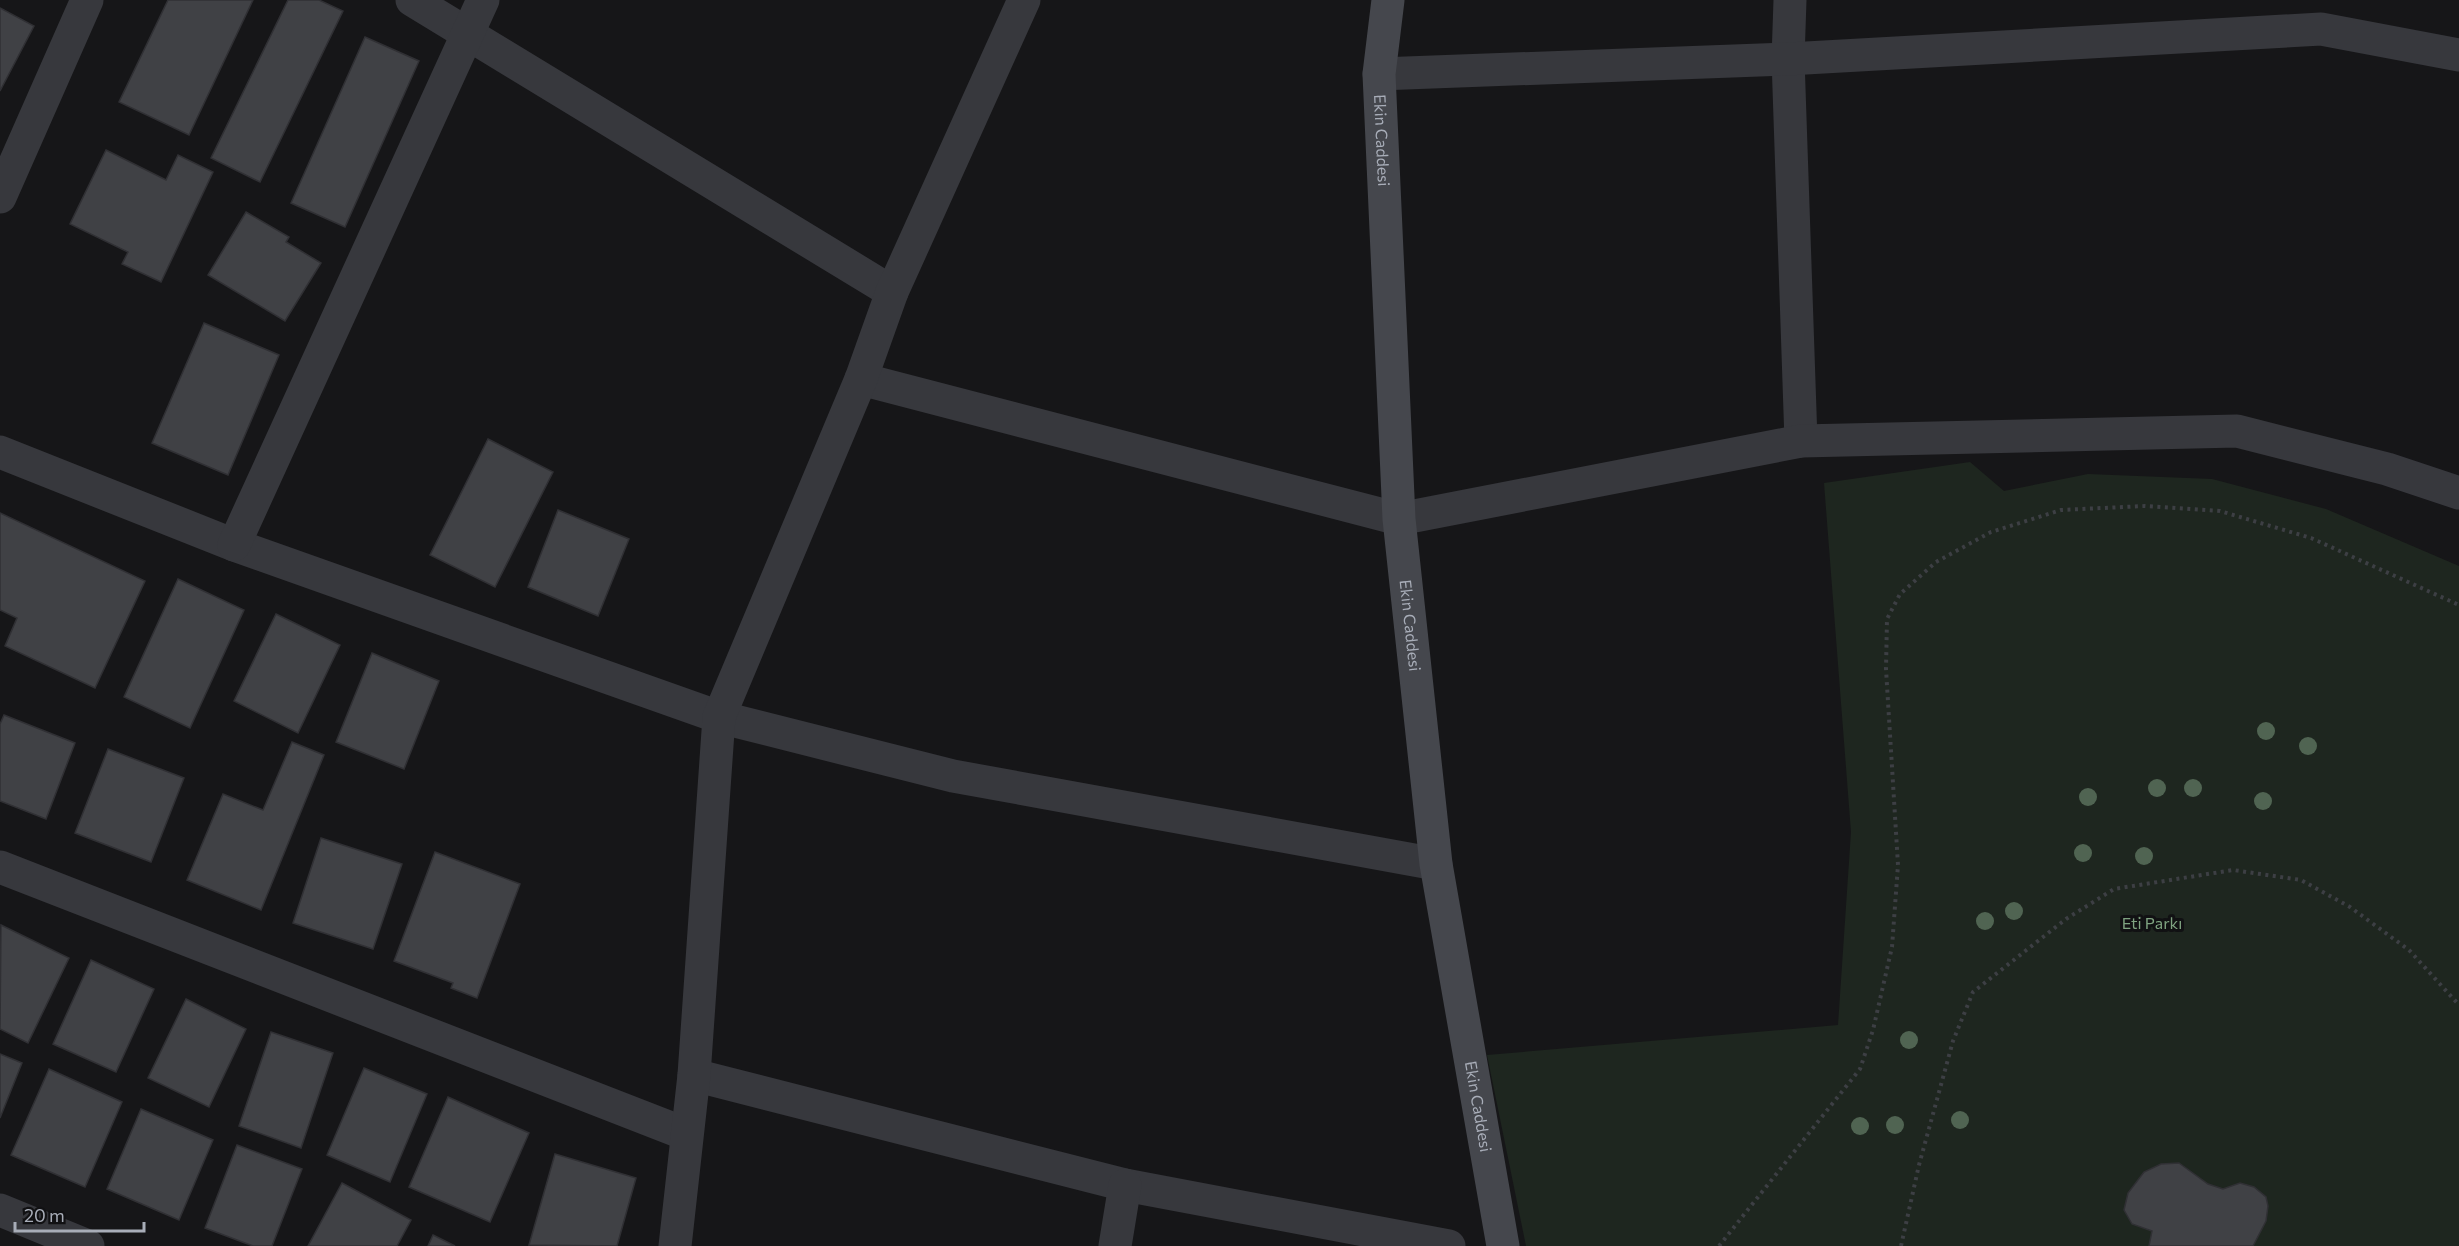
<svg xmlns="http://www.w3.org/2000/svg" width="2459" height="1246" font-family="Commissioner,sans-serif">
<rect width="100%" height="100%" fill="#161618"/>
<polygon fill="#1e261f" points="1970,462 2004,491 2088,474 2212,479 2326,509 2459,566 2459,1246 1526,1246 1487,1055 1838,1025 1851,832 1824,483"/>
<g fill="#404145" stroke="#303034" stroke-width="1.5">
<polygon points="168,0 253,0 189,135 119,102"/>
<polygon points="288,0 319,0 343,11 260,182 211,158"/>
<polygon points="0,8 34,26 0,91"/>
<polygon points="365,37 419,61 345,227 291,203"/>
<polygon points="106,150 166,180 178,155 213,172 161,282 122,264 128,252 70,224"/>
<polygon points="246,212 289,237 286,242 321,263 285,321 208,275"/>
<polygon points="204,323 279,355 228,475 152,443"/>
<polygon points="488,439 553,472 495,587 430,555"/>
<polygon points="558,510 629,539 598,616 528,587"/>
<polygon points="0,513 145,581 95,688 5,646 17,618 0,610"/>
<polygon points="178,579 244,610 190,728 124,697"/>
<polygon points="276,614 340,645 298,733 234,701"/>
<polygon points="372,653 439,681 404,769 336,742"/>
<polygon points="4,715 75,743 46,819 0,801 0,724"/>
<polygon points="292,742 324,755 261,910 187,880 223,794 263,810"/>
<polygon points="108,749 184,778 151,862 75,833"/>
<polygon points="321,838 402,864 373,949 293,923"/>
<polygon points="435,852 520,884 477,998 451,988 453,983 394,961"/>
<polygon points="1,925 69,958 28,1043 0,1029"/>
<polygon points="91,960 154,989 116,1072 53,1044"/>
<polygon points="186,999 246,1029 209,1107 148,1078"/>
<polygon points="271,1032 333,1053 301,1148 239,1126"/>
<polygon points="0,1054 22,1063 0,1118"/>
<polygon points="364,1068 427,1094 390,1182 327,1155"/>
<polygon points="49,1069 122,1102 85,1187 11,1155"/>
<polygon points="448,1097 529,1133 490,1222 409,1187"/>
<polygon points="141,1109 213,1140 179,1220 107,1189"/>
<polygon points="237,1145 302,1169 272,1246 253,1246 205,1228"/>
<polygon points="555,1154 636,1178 617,1246 529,1245"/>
<polygon points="2179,1163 2208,1184 2223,1189 2240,1183 2254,1187 2266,1197 2268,1206 2266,1221 2253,1246 2149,1246 2152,1231 2132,1224 2124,1210 2128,1193 2144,1172 2161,1164"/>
<polygon points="342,1183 411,1220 397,1246 308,1246"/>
<polygon points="433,1235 455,1246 428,1246"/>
</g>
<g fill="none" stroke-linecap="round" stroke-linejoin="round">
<g stroke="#3d3f44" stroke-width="4" stroke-dasharray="3 4.5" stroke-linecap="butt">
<polyline points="1719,1246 1860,1069 1873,1030 1892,947 1898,865 1886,669 1887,619 1900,594 1936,562 1991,532 2061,510 2145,506 2220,511 2311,538 2459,605"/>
<polyline points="1901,1246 1919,1165 1953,1041 1973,992 2066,919 2114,889 2233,870 2301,880 2350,907 2409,950 2459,1005"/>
</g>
<g stroke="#37383d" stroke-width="33">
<polyline points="412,0 892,292"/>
<polyline points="1790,0 1788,59 1801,441"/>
<polyline points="1379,74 1788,59 2321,29 2459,55"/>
<polyline points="0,197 87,0"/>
<polyline points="861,379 1399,519 1801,441 2237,431 2387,469 2459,493"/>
<polyline points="0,452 234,545 719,717 953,776 1436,864"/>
<polyline points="234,545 483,0"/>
<polyline points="0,867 686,1134"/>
<polyline points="694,1075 1125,1185 1449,1246"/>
<polyline points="0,1210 88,1246"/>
<polyline points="675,1246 694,1075 719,717 861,379 892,292 1024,0"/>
<polyline points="1115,1246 1125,1185"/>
</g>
<path stroke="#45474d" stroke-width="33" id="s1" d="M 1388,0 L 1379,74 L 1399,519 L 1436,864 L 1503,1246"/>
</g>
<g fill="#506452">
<circle cx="2266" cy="731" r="9"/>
<circle cx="2308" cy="746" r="9"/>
<circle cx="2157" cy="788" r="9"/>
<circle cx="2193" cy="788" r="9"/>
<circle cx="2088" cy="797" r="9"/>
<circle cx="2263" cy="801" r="9"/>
<circle cx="2083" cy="853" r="9"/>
<circle cx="2144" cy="856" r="9"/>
<circle cx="2014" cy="911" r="9"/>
<circle cx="1985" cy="921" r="9"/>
<circle cx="1909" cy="1040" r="9"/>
<circle cx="1960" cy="1120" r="9"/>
<circle cx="1895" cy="1125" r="9"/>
<circle cx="1860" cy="1126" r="9"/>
</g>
<g text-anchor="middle" stroke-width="6" stroke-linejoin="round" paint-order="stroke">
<g font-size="16" fill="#a8adb8" stroke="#111113">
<text dy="6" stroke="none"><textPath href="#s1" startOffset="141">Ekin Caddesi</textPath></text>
<text dy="6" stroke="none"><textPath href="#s1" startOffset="627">Ekin Caddesi</textPath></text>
<text dy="6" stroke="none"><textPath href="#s1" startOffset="1113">Ekin Caddesi</textPath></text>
</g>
<g font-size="16" fill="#7fa381" stroke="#111113">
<text x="2152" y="929">Eti Parkı</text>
</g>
</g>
<path d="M15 1222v9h129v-9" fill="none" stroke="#a8adb8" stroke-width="3"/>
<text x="24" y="1222" font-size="18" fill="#a8adb8" stroke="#111113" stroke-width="4.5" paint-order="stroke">20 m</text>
</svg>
